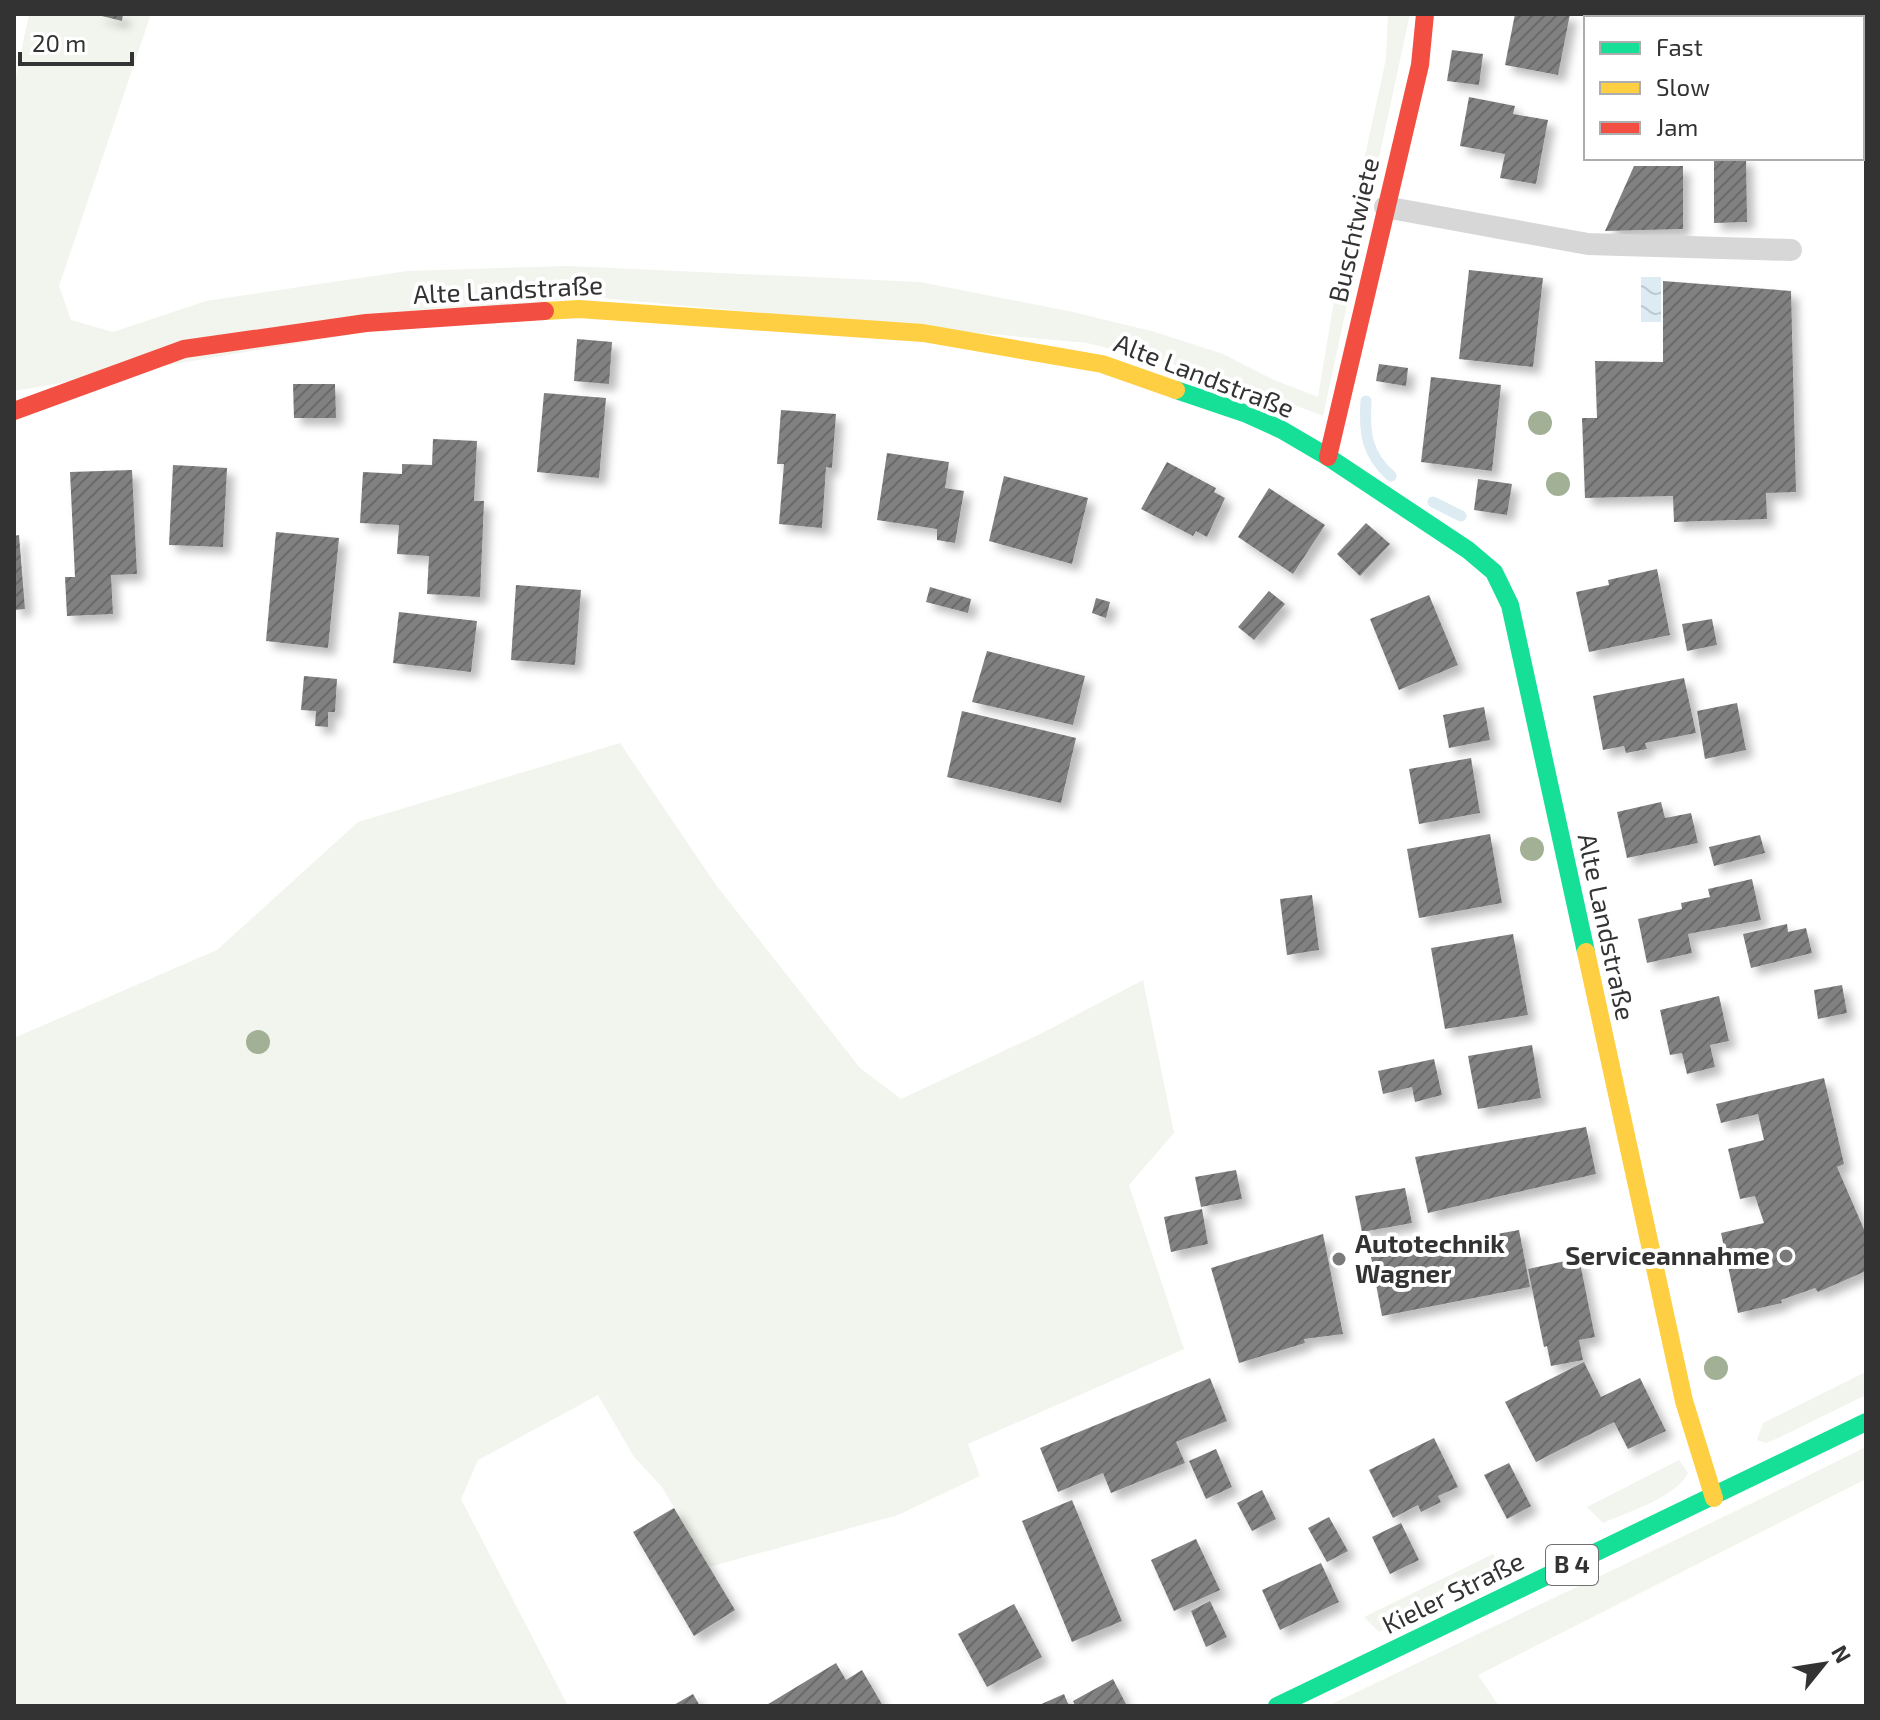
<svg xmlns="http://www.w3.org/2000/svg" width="1880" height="1720" font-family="'Exo 2',sans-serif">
<defs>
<pattern id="water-waves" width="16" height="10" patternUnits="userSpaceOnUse" patternTransform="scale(2)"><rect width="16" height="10" fill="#ddebf3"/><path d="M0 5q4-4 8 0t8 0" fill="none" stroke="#becad1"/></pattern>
<pattern id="building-hatch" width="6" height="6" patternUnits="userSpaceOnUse" patternTransform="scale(2)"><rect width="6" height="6" fill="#818181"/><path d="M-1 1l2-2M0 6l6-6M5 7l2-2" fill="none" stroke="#6a6a6a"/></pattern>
<filter id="shadow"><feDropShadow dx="7" dy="7" stdDeviation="4" flood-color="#0004"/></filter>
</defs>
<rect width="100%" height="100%" fill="#fff"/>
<g fill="#f1f5ed">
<polygon points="29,14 151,14 59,286 71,320 113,332 206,301 407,271 568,266 920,282 1073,312 1155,332 1223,354 1274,380 1318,397 1336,289 1386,59 1388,14 1410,14 1323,416 1216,375 1087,343 579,296 14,391 14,86"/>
<polygon points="1759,14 1866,14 1866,146 1862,139 1862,18 1781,18"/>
<polygon points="620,743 716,885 860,1068 901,1099 1042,1033 1143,980 1174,1133 1129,1185 1184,1349 968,1444 980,1476 898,1515 709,1567 662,1487 634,1457 598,1395 478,1460 461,1499 568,1706 14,1706 14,1038 217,950 358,822"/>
<polygon points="1866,1372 1866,1395 1776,1439 1766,1443 1757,1440 1763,1423"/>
<path d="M 1866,1447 L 1866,1479 L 1478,1675 L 1499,1706 L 1328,1706 C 1507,1619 1688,1536 1866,1447 Z"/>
<path d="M 1679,1460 L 1688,1473 C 1678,1496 1626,1513 1603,1523 L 1587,1507 Z"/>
<polygon points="1493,1554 1498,1562 1499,1571 1379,1632 1364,1617"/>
</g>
<rect fill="url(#water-waves)" x="1641" y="277" width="20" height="45"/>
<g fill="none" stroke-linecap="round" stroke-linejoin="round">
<g stroke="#ddebf3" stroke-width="11">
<path d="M 1366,401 C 1364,432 1366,454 1391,476"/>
<polyline points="1433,502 1461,516"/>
</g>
</g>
<g fill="url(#building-hatch)" filter="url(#shadow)">
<polygon points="94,14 123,14 122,21"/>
<polygon points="1515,14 1570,14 1558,75 1505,65"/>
<polygon points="1452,50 1483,54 1479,85 1447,81"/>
<polygon points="1469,97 1515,106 1513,114 1548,120 1536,184 1500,178 1505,154 1460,146"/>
<polygon points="1714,158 1746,158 1747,222 1714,223"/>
<polygon points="1634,166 1683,166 1683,229 1605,231"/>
<polygon points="1469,270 1543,278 1533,367 1459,359"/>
<polygon points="1663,281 1791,291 1796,492 1766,493 1767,519 1674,522 1673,496 1585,498 1582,418 1597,418 1595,361 1663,362"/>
<polygon points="577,339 612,342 609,384 574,381"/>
<polygon points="1379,364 1408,368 1406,386 1376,381"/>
<polygon points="1431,377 1501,385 1492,471 1421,462"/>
<polygon points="293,384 335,384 336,418 294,418"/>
<polygon points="544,393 606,398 599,478 537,472"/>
<polygon points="781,410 836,414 832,468 826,467 822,528 779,524 784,464 777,464"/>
<polygon points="433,439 477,441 474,501 484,501 480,597 427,594 429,556 397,554 399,525 360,523 363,472 402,474 402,464 432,465"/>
<polygon points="887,453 949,462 945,488 964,491 955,543 937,540 937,529 877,520"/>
<polygon points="1167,462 1216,488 1214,492 1225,498 1207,537 1196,531 1193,536 1141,509"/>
<polygon points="173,465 227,468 223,547 169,545"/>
<polygon points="132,470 137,574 111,575 113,614 67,616 65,577 75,577 70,472"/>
<polygon points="1004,476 1088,498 1072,564 989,541"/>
<polygon points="1478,479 1512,484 1507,515 1474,510"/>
<polygon points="1269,488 1325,525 1293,574 1238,537"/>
<polygon points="1366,523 1390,544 1360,576 1337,554"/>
<polygon points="276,532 339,538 328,648 266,641"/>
<polygon points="19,535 25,609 14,610 14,536"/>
<polygon points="1657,569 1670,635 1589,652 1576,592 1609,585 1608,580"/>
<polygon points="516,585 581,590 575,665 511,660"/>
<polygon points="930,587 971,599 968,613 926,602"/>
<polygon points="1269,591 1285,604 1254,640 1238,627"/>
<polygon points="1429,595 1458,665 1399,690 1370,619"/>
<polygon points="1096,598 1110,602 1106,618 1092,613"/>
<polygon points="399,612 477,621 471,672 393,663"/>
<polygon points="1712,619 1717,645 1687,651 1682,624"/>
<polygon points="987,651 1085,676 1073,725 972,702"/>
<polygon points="304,676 337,679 335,712 328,712 328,727 315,726 316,711 301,710"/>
<polygon points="1684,678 1696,733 1645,743 1647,749 1626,753 1624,746 1603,750 1593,696"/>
<polygon points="1737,703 1746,750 1705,759 1697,711"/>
<polygon points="1484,707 1490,740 1449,748 1443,715"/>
<polygon points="962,711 1076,738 1061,803 947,777"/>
<polygon points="1471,758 1480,813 1419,824 1409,769"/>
<polygon points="1661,802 1665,818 1691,813 1698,843 1627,858 1617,812"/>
<polygon points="1490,834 1502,903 1419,918 1407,849"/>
<polygon points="1760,835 1765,853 1714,866 1709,847"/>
<polygon points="1752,879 1761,920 1688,934 1692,953 1647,963 1638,919 1682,909 1681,903 1710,897 1708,889"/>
<polygon points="1312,895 1319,950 1287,955 1280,899"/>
<polygon points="1787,924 1788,932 1806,928 1812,953 1751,968 1743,934"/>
<polygon points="1513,934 1528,1015 1445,1029 1431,948"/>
<polygon points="1842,985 1847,1013 1818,1019 1814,990"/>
<polygon points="1719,996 1729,1041 1710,1045 1715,1067 1687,1074 1682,1053 1670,1055 1660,1010"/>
<polygon points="1532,1045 1541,1098 1478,1109 1468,1056"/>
<polygon points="1434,1059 1442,1095 1415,1102 1412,1087 1383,1094 1378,1071"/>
<polygon points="1824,1078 1844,1164 1837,1167 1866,1234 1866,1271 1818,1292 1815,1288 1781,1300 1782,1303 1738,1313 1721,1233 1764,1223 1755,1196 1740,1199 1728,1149 1764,1140 1758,1114 1721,1123 1716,1104"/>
<polygon points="1586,1127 1596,1174 1428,1213 1415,1157"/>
<polygon points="1236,1170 1242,1199 1201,1207 1195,1177"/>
<polygon points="1405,1188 1412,1223 1362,1232 1355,1196"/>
<polygon points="1202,1209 1208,1244 1171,1252 1164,1217"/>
<polygon points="1519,1230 1530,1287 1382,1316 1371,1257"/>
<polygon points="1323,1234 1343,1334 1304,1339 1305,1343 1239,1363 1211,1268"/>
<polygon points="1579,1258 1595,1337 1579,1340 1583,1360 1551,1366 1547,1346 1544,1347 1528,1269"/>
<polygon points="1584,1362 1601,1397 1640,1378 1666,1431 1628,1449 1614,1422 1536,1462 1505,1402"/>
<polygon points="1210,1378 1227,1421 1176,1442 1185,1463 1111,1493 1103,1473 1058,1492 1040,1448"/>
<polygon points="1434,1438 1458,1487 1438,1496 1441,1502 1421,1512 1418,1505 1393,1518 1369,1470"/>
<polygon points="1216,1449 1232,1487 1206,1499 1189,1461"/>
<polygon points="1509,1463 1531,1506 1507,1519 1484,1475"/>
<polygon points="1262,1490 1276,1519 1252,1531 1237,1503"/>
<polygon points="1072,1500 1122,1621 1072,1642 1022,1521"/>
<polygon points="674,1508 735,1610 694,1636 633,1532"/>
<polygon points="1329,1517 1348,1551 1327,1562 1308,1528"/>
<polygon points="1401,1523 1419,1560 1390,1574 1372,1537"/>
<polygon points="1196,1539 1220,1590 1174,1611 1151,1560"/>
<polygon points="1321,1563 1339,1602 1280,1630 1262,1590"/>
<polygon points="1210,1601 1227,1637 1206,1647 1191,1611"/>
<polygon points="1014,1604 1042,1657 987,1687 958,1634"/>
<polygon points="836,1663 846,1680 862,1670 883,1706 765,1706"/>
<polygon points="1113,1679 1127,1706 1075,1706 1073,1701"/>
<polygon points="693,1694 700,1706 672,1706"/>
<polygon points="1064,1694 1069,1706 1037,1706"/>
</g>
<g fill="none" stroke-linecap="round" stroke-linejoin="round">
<polyline stroke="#d7d7d7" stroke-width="22" points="1385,207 1588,244 1791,250"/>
<g stroke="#16e098" stroke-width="18">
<polyline points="1176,390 1247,414 1282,430 1328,457 1468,550 1494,572 1510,605 1586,952"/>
<polyline points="1277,1706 1866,1422"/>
</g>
<g stroke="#ffcf43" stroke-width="18">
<polyline points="545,311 579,309 923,333 1102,364 1176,390"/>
<polyline points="1586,952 1684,1401 1714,1498"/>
</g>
<g stroke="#f24e42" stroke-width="18">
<polyline points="14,411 184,349 366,323 545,311"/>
<polyline points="1328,457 1420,65 1425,14"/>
</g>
</g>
<g fill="#a2b095">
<circle cx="1540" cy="423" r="12"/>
<circle cx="1558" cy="484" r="12"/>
<circle cx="1532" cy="849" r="12"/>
<circle cx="258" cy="1042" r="12"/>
<circle cx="1716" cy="1368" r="12"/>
</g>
<g fill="#7a7a7a" stroke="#fff" stroke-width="3">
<circle cx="1786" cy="1256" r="8"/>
<circle cx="1339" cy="1259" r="8"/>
</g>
<g text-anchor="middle" stroke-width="8" stroke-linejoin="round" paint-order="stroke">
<rect fill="#fff" stroke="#707070" stroke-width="2" x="1546" y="1545" width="52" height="40" rx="6"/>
<g font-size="24" font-weight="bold" fill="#333">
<text x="1572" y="1573">B 4</text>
</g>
<g font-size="26" fill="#333" stroke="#fff">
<text transform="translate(1354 230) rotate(-77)" y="9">Buschtwiete</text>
<text transform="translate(508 290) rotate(-3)" y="9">Alte Landstraße</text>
<text transform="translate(1204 376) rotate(21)" y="9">Alte Landstraße</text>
<text transform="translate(1606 927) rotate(78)" y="9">Alte Landstraße</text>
<text transform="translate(1453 1593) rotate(-26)" y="9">Kieler Straße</text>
</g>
<g font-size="26" font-weight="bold" fill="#333" stroke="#fff" text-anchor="start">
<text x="1355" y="1253">Autotechnik<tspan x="1355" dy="30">Wagner</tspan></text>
<text x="1770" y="1265" text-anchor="end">Serviceannahme</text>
</g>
</g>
<rect width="1880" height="1720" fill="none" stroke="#333333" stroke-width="32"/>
<rect x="1584" y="16" width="280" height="144" fill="#ffffff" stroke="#adadad" stroke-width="2"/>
<rect x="1600" y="42" width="40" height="12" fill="#16e098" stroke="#adadad" stroke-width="2"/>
<text x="1656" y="56" font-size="24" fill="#333333">Fast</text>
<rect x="1600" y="82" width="40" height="12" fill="#ffcf43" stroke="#adadad" stroke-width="2"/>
<text x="1656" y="96" font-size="24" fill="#333333">Slow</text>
<rect x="1600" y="122" width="40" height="12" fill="#f24e42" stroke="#adadad" stroke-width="2"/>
<text x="1656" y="136" font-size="24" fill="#333333">Jam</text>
<g transform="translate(1824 1664) rotate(60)" stroke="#ffffff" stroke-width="6" paint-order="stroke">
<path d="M0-6L14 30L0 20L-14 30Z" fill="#333333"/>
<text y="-12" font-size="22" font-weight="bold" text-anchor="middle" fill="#333333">N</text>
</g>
<path d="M20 52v12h112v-12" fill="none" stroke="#333333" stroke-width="4"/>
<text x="32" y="52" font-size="24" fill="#333333" stroke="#ffffff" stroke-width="6" paint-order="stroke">20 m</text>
</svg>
